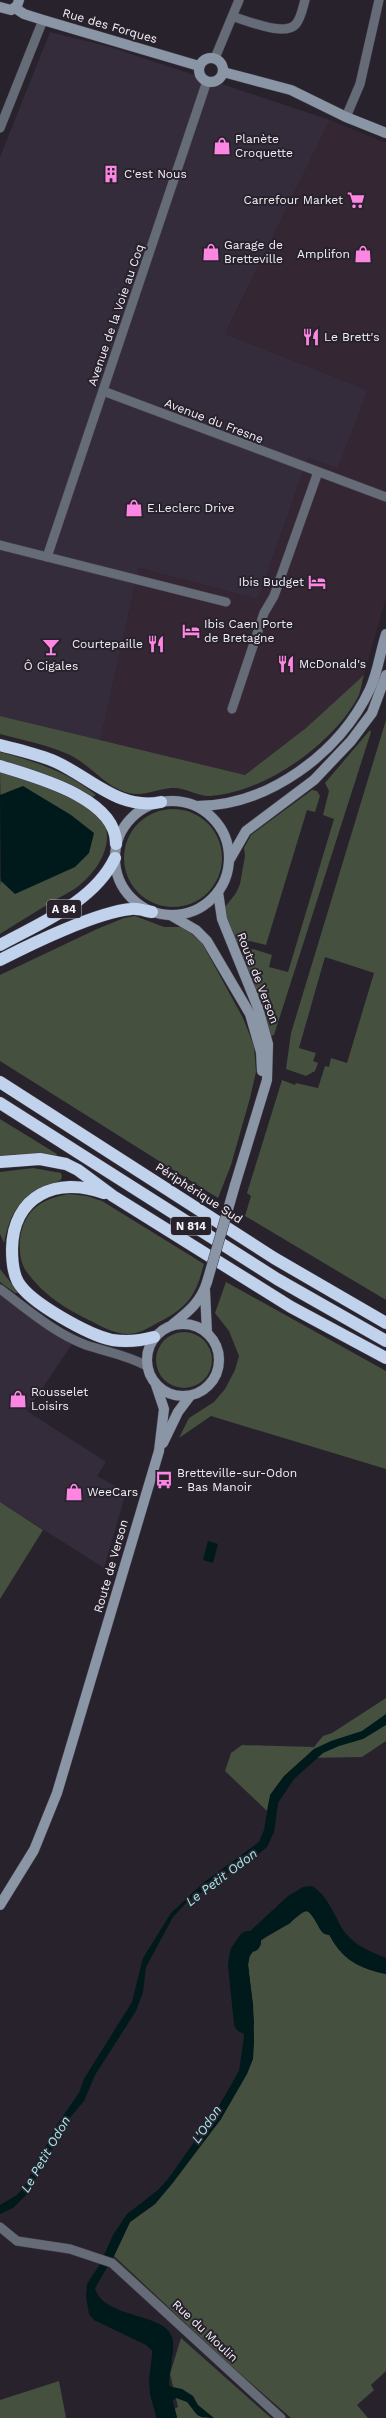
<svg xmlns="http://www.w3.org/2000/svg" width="386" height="2418" font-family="'Work Sans',sans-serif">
<rect width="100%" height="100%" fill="#27222c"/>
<polygon fill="#342633" points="330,120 386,143 386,598 364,675 306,728 245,775 100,741 139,568 258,599 308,458 338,468 368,390 225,334"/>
<g fill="#342c3b">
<polygon points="50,32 110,47 330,120 225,334 368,390 338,468 308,458 258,599 139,568 100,741 0,716 0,157"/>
<polygon points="0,1289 72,1344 27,1411 106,1462 97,1476 126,1492 104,1568 0,1502"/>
</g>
<g fill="#45503f">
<path d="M 364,675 C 362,681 361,689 359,695 C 334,744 265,792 211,796 C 198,797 185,787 172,788 C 155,789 143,798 125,792 C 104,785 90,765 70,755 C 48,745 23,740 0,734 L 0,716 L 245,775 L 306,728 Z"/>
<polygon points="386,720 386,1300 245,1216 251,1196 247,1193 282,1080 295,1085 296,1083 318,1088 325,1066 329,1067 331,1058 347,1063 374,973 325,957 299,1048 316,1053 313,1061 318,1063 315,1071 306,1076 286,1069 291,1033"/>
<polygon points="370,730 371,732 274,1035 269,1037 266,1019 242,954 244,951 253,949 272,955 269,967 288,972 334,819 323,815 329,791 325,783"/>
<path d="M 0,752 C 34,761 68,772 96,795 L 91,798 L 0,760 Z"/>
<path d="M 0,771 C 23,778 99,803 106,828 C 111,848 97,870 83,882 C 76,889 66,894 57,899 C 38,910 19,922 0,934 L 0,886 L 2,869 Z"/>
<polygon points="312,790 317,791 320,796 315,812 307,810 266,945 250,941 237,944 227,919 225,907 236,893 240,884 245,856 244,848 251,835"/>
<circle cx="173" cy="858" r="49"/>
<polygon points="135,916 164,927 184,927 202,943 243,1018 254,1046 256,1072 250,1098 231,1165 218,1198 0,1061 0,975 97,929 124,918"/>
<polygon points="0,1119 57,1154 56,1157 16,1154 0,1158"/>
<path d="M 33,1168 L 61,1173 L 62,1176 L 61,1180 C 25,1197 13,1200 4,1243 L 0,1234 L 0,1172 Z"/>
<path d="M 69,1194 L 87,1196 L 102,1201 L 204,1264 C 196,1294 190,1305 163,1320 C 151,1326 141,1334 127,1334 C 116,1334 102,1327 93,1322 C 67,1310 43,1295 26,1271 C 20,1262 19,1249 20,1239 C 24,1210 41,1199 69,1194 Z"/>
<polygon points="0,1269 19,1293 15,1293 0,1282"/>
<polygon points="226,1282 386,1371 386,1469 211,1416 179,1438 189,1418 214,1402 225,1389 235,1370 239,1356 229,1331 215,1313"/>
<circle cx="184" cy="1360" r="28"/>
<polygon points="0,1502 43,1530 0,1599"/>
<path d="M 386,1698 L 386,1741 L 362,1757 L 305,1758 C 288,1773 270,1786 267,1811 L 225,1771 L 231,1753 L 242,1745 L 314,1747 L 323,1736 L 332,1733 Z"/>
<path d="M 307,1900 L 313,1900 C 332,1940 338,1964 386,1974 L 386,2371 L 371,2385 L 374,2390 L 357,2405 L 368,2418 L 291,2418 L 228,2363 L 114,2256 L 130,2222 L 155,2204 L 221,2119 L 254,2043 L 253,2005 L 247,1958 L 260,1941 L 285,1926 Z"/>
<polygon points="181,2338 271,2418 157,2418 178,2407 170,2374"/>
<polygon points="59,2381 66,2418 0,2418 0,2400"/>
</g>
<g fill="#00191b">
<polygon points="23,786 71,815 94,833 89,853 75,867 15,894 1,881 0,795"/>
<polygon points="208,1541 218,1544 213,1563 203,1560"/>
<polygon points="386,1714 386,1725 363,1739 339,1746 323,1753 294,1779 278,1803 274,1832 267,1847 256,1856 234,1869 186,1903 173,1917 146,1967 143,1992 136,2011 95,2075 84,2101 67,2121 28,2193 13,2208 0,2214 0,2205 17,2195 24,2187 58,2123 79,2093 84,2079 132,2002 143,1958 171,1913 203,1883 259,1842 264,1830 270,1795 284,1776 314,1749 331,1741 362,1731"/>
<path d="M 312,1886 C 332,1898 334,1923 350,1938 C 360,1948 374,1953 386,1958 L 386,1974 C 336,1964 333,1941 312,1900 L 303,1903 L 285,1926 L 265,1937 L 251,1949 L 247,1958 L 253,2005 L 254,2043 L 253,2059 L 247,2074 L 221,2119 L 172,2184 L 155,2204 L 130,2222 L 114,2256 L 95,2288 C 103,2319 164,2312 172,2337 C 177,2353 165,2370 168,2386 L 182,2389 L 193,2396 L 198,2405 L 214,2418 C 195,2418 198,2415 187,2402 L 176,2398 L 172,2401 L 171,2410 L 175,2418 L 170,2418 L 165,2404 L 162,2372 L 158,2356 L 146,2345 L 94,2320 L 89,2314 L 86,2297 L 87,2284 L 100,2264 L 113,2235 L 127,2214 L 158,2190 L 168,2179 L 216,2111 L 239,2071 L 244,2037 L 237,1957 L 246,1935 L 288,1896 L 303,1887 Z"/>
</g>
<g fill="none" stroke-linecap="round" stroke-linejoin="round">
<g stroke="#00191b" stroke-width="20">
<path d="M 283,1916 C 307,1893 315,1898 329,1925"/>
<polyline points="244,2023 238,1965 240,1953 248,1941 251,1942"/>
<polyline points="160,2341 163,2348 159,2381 160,2393 167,2418"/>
</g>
<g stroke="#443f49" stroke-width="10">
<g id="street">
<path d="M 234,17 C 249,21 285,37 296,24 C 301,18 303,7 305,0"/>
<polyline points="215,58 239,0"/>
<polyline points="346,117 360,84 379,0"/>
<polyline points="0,128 43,20"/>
<polyline points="103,391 386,497"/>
<polyline points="0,545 226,602"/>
<polyline points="47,557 207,81"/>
<polyline points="232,709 264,613 274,596 318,472"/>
<path d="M 0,1289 C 27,1309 54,1333 86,1345 C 107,1352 127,1355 147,1366"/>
<polyline points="0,2227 17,2241 70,2249 112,2263 281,2418"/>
</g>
</g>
<g stroke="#443f49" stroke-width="11">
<g id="secondary">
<polyline points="0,7 11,10 17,6 19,0"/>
<polyline points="15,8 24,14 43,20 199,66"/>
<circle cx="211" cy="70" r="12"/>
<polyline points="223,72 291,90 346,117 386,133"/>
<circle cx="172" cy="858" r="57"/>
<path d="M 197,806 C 268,806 340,753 370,689 C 378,672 380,652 386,634"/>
<polyline points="230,859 246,831 314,780 351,741 372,713 386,675"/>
<polyline points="218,892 222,919 258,1008 268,1044 267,1080 235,1185"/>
<polyline points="172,916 196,930 207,941 250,1014 261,1052 262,1071"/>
<polyline points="205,1291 207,1333"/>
<circle cx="183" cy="1360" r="36"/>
<path d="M 173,1324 C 188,1312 201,1302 207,1282"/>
<polyline points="163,1443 178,1412 190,1396"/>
<polyline points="0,1905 34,1850 57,1793 159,1451 164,1409 156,1385"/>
</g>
</g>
<g stroke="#443f49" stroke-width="13">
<g id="highway">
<path d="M 0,745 C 18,750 38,754 56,762 C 91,778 120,811 161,802"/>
<path d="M 0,766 C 35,777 117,798 116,844"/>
<path d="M 0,945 C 40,923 94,902 115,858"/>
<path d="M 0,960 C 31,944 97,912 131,909 C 138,908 145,911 152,912"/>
<polyline points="0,1082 274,1258 386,1323"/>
<polyline points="0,1103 277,1279 386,1341"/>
<polyline points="0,1162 40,1159 66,1164 78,1170 113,1196 291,1307 386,1358"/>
<path d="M 104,1193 C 57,1176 13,1195 12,1249 C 12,1258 13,1273 18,1282 C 30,1303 89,1335 112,1340 C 127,1342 140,1341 154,1337"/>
</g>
</g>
<use href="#street" stroke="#656c77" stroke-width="9"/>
<use href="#secondary" stroke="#8a95a6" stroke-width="10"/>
<use href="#highway" stroke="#c1d2ec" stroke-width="12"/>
<g stroke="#443f49" stroke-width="11" stroke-linecap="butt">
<polyline id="secondary-bridge" points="207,1282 235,1185"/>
</g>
<use href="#secondary-bridge" stroke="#8a95a6" stroke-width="10"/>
</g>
<defs>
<g id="shop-bare" transform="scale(1.38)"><path d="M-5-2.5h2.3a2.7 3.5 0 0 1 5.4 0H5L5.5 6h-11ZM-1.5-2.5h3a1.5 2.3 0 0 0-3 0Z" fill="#fd86e2" stroke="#27222c" stroke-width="2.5" paint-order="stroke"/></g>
<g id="building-bare" transform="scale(1.38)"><path d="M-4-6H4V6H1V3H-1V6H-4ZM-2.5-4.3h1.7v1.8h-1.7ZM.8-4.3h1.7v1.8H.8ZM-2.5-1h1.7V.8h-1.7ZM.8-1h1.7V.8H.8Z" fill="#fd86e2" stroke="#27222c" stroke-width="2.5" paint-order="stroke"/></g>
<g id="supermarket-bare" transform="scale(1.38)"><path d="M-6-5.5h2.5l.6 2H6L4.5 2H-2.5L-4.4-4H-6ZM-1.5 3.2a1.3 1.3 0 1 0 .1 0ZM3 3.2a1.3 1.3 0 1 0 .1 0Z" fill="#fd86e2" stroke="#27222c" stroke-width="2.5" paint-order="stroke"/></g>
<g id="restaurant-bare" transform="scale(1.38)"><path d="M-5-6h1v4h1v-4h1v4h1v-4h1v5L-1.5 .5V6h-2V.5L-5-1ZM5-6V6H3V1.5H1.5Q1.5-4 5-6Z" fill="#fd86e2" stroke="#27222c" stroke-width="2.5" paint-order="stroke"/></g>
<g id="hotel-bare" transform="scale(1.38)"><path d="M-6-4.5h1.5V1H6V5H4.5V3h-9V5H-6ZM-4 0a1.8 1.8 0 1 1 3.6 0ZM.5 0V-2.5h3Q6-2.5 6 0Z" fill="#fd86e2" stroke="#27222c" stroke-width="2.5" paint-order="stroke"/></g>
<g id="bar-bare" transform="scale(1.38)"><path d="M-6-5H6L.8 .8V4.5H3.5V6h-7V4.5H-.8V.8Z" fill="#fd86e2" stroke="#27222c" stroke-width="2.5" paint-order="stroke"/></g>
<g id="bus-bare" transform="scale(1.38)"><path d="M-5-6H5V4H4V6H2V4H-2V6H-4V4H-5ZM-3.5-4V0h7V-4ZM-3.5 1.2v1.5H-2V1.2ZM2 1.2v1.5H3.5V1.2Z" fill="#fd86e2" stroke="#27222c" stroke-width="2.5" paint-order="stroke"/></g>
</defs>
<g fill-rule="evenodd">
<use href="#shop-bare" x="222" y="146"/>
<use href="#building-bare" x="111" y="174"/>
<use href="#supermarket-bare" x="356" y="200"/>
<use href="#shop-bare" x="211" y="252"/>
<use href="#shop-bare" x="363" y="254"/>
<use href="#restaurant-bare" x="311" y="337"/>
<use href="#shop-bare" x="134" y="508"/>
<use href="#hotel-bare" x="317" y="582"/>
<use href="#hotel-bare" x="191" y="631"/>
<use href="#restaurant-bare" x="156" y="644"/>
<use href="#bar-bare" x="51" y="647"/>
<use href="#restaurant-bare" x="286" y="664"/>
<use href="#shop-bare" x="18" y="1399"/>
<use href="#bus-bare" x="164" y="1480"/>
<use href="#shop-bare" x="74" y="1492"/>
</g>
<g text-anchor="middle" stroke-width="4" stroke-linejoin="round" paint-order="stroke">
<g fill="#27222c" stroke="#b7b3bc" stroke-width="1">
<rect x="47" y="900" width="34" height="18" rx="3"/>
<rect x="171" y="1217" width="40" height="18" rx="3"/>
</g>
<g font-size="11" font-weight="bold" fill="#f5f1f9">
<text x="64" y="913">A 84</text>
<text x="191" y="1230">N 814</text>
</g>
<g font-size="12" fill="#f5f1f9" stroke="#27222c">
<text transform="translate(110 26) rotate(16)" y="4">Rue des Forques</text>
<text transform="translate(116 315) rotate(-71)" y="4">Avenue de la Voie au Coq</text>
<text transform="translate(214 421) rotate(21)" y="4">Avenue du Fresne</text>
<text transform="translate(258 978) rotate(69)" y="4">Route de Verson</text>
<text transform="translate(199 1193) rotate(33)" y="4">Périphérique Sud</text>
<text transform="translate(111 1566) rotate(-74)" y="4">Route de Verson</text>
<text transform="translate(205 2331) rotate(43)" y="4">Rue du Moulin</text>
</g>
<g font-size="12" fill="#f5f1f9" stroke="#27222c" text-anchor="start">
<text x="235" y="143">Planète<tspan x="235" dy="14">Croquette</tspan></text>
<text x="124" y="178">C'est Nous</text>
<text x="343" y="204" text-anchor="end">Carrefour Market</text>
<text x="224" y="249">Garage de<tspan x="224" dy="14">Bretteville</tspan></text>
<text x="350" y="258" text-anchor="end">Amplifon</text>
<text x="324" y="341">Le Brett's</text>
<text x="147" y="512">E.Leclerc Drive</text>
<text x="304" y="586" text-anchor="end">Ibis Budget</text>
<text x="204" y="628">Ibis Caen Porte<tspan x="204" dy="14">de Bretagne</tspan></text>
<text x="143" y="648" text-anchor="end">Courtepaille</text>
<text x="299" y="668">McDonald's</text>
<text x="51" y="670" text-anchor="middle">Ô Cigales</text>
<text x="31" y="1396">Rousselet<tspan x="31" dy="14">Loisirs</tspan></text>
<text x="177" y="1477">Bretteville-sur-Odon<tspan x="177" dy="14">- Bas Manoir</tspan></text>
<text x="87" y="1496">WeeCars</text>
</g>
<g font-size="13" font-style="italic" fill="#a2eaee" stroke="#27222c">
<text transform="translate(221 1877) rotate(-37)" y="5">Le Petit Odon</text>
<text transform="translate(206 2124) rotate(-56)" y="5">L'Odon</text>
<text transform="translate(45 2154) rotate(-60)" y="5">Le Petit Odon</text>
</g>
</g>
</svg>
